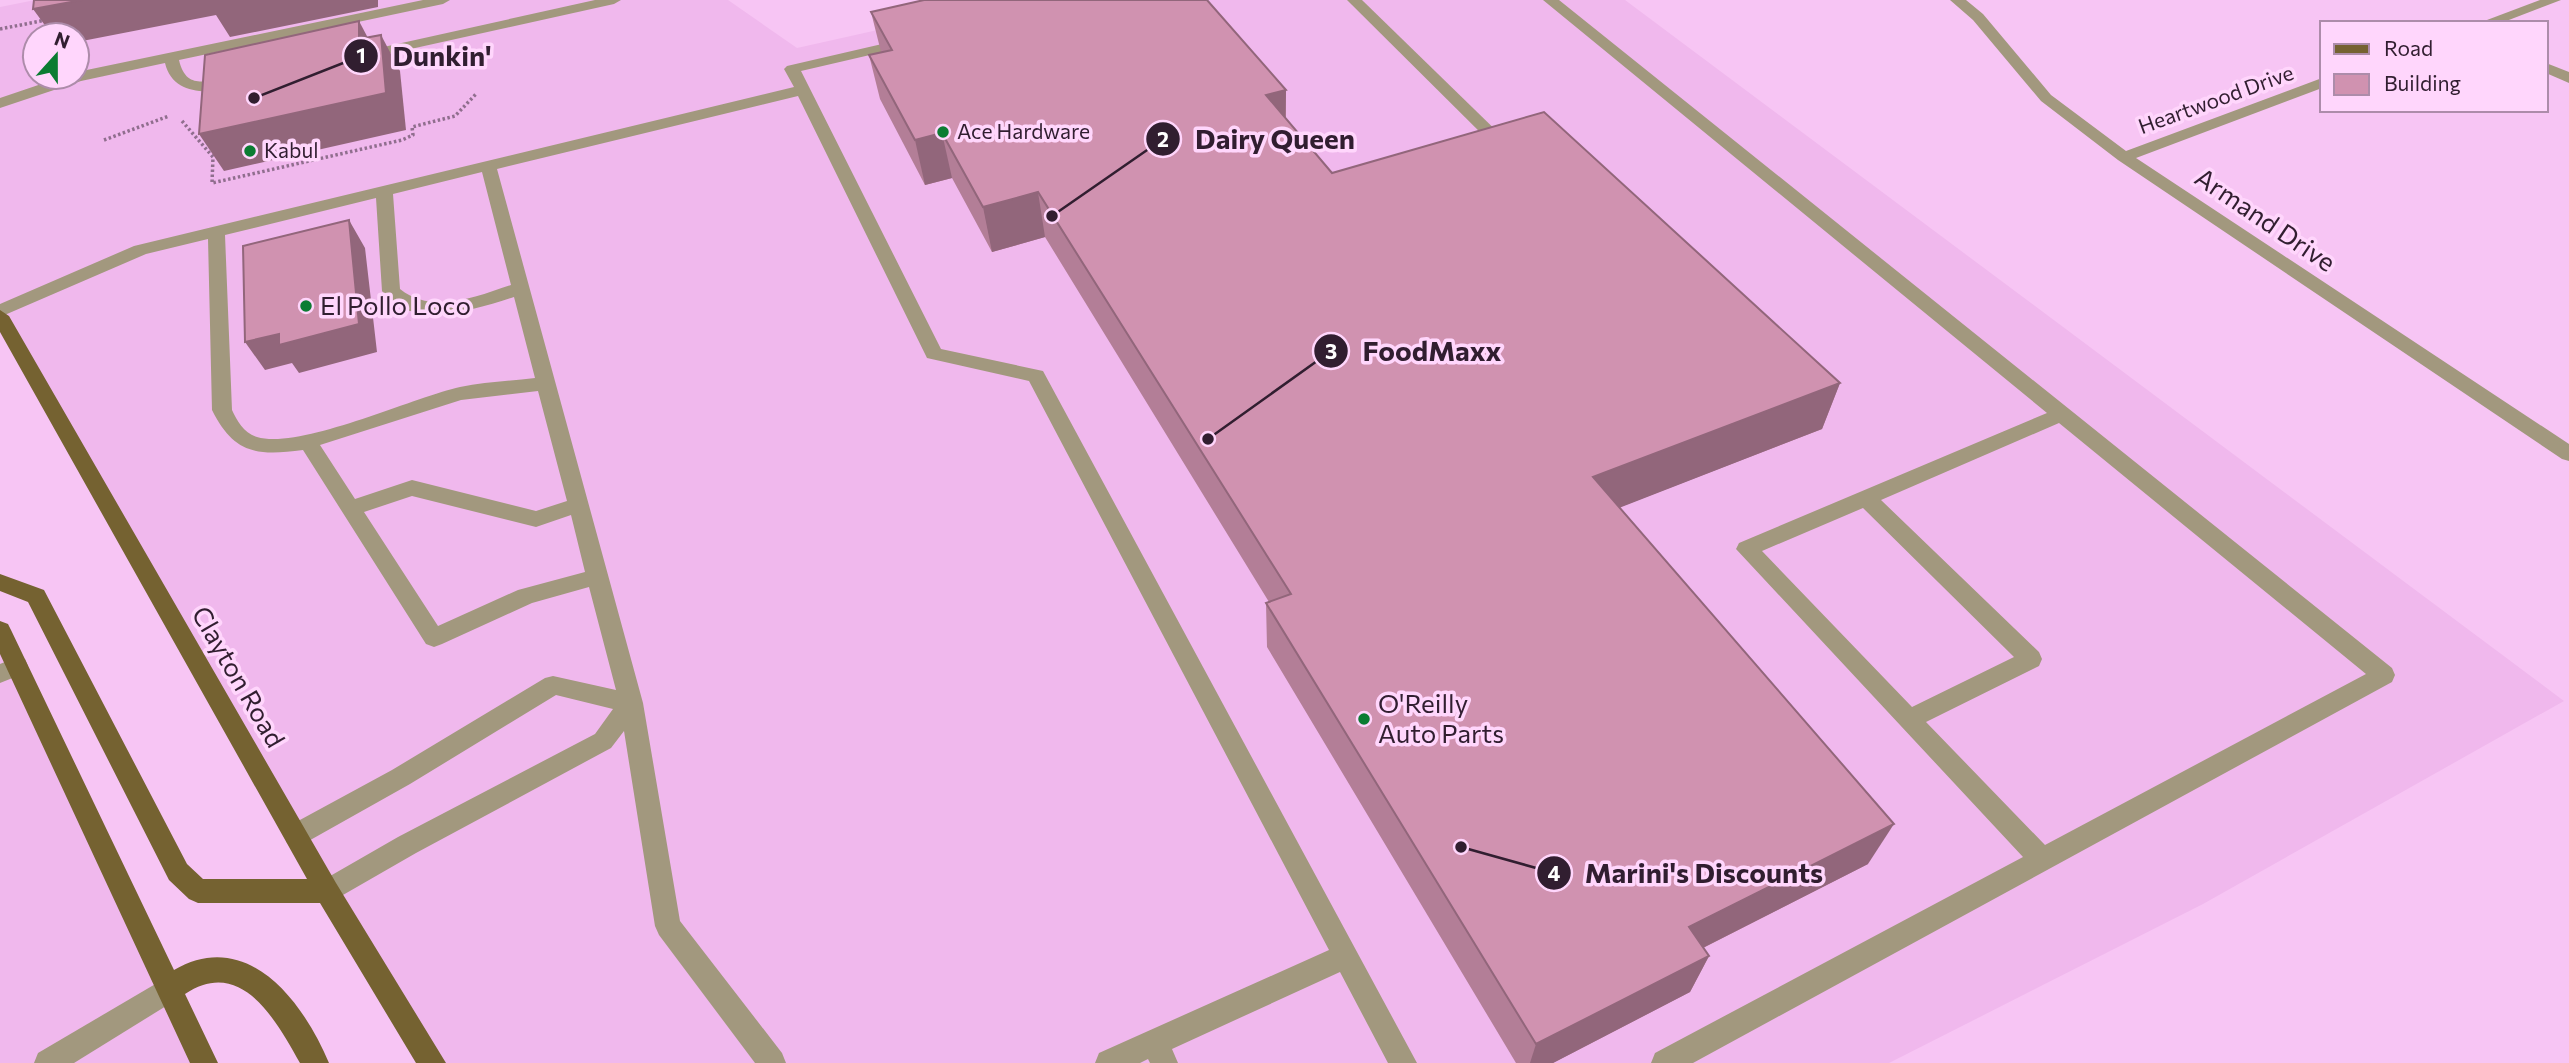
<svg xmlns="http://www.w3.org/2000/svg" width="2569" height="1063" font-family="Commissioner,sans-serif">
<rect width="100%" height="100%" fill="#f7c5f4"/>
<g fill="#f0b8ed" fill-rule="evenodd">
<path d="M 35,0 L 728,0 L 797,48 L 1012,0 L 1625,0 L 2564,701 L 2203,904 L 1889,1063 L 432,1063 L 0,316 L 0,7 ZM 35,35 L 77,35 L 77,77 L 35,77 Z"/>
<polygon points="0,630 204,1063 0,1063"/>
</g>
<g fill="none" stroke-linecap="round" stroke-linejoin="round">
<g stroke="#906e8e" stroke-width="3.5" stroke-dasharray="2.5 2.5" stroke-linecap="butt">
<polyline points="0,29 46,20"/>
<polyline points="182,121 213,157 212,183 402,140 413,135 412,127 455,116 477,93"/>
<polyline points="104,140 169,116"/>
</g>
<g fill="#a2987e" fill-rule="evenodd">
<path d="M 423,0 L 450,0 L 443,4 L 179,60 C 188,100 221,69 238,84 L 235,87 C 209,94 173,96 165,63 L 81,81 L 0,108 L 0,98 L 62,77 L 77,77 L 77,72 Z"/>
<polygon points="595,0 621,0 614,4 361,60 354,56 361,52"/>
<polygon points="1347,0 1362,0 1511,145 1513,148 1511,151 1499,151"/>
<path d="M 1543,0 L 1559,0 L 2392,668 L 2395,675 L 2392,682 L 1693,1063 L 1651,1063 L 1655,1053 L 2023,857 L 1736,549 L 1739,543 L 2047,413 ZM 2059,423 L 2366,674 L 2045,845 L 1926,722 L 2039,666 L 2042,659 L 2039,652 L 1881,500 ZM 1863,508 L 2014,657 L 1912,707 L 1762,551 Z"/>
<path d="M 908,38 L 913,39 L 915,42 L 913,45 L 801,71 L 941,349 L 1043,371 L 1417,1063 L 1388,1063 L 1340,972 L 1172,1049 L 1178,1063 L 1150,1063 L 1148,1059 L 1140,1063 L 1095,1063 L 1099,1053 L 1329,950 L 1029,381 L 927,358 L 798,96 L 497,169 L 643,703 L 680,921 L 782,1053 L 786,1063 L 755,1063 L 659,935 L 655,926 L 624,731 L 611,748 L 416,853 L 336,899 L 327,903 L 318,899 L 314,891 L 318,883 L 398,837 L 595,734 L 613,709 L 556,695 L 410,784 L 305,843 L 296,846 L 287,843 L 284,835 L 287,827 L 392,770 L 545,678 L 553,676 L 616,690 L 589,587 L 532,603 L 442,644 L 434,647 L 426,644 L 303,450 C 257,456 234,454 212,410 L 208,239 L 146,254 L 0,317 L 0,304 L 134,246 L 794,87 L 784,69 L 787,66 ZM 482,172 L 511,285 C 475,297 433,315 400,289 L 393,194 ZM 376,198 L 382,291 C 412,332 475,309 514,297 L 535,378 C 510,381 484,382 460,387 C 411,398 300,450 257,437 C 244,433 237,421 232,410 L 225,235 ZM 538,391 L 567,501 L 536,511 L 412,480 L 355,499 L 320,445 L 461,400 ZM 412,496 L 536,527 L 571,515 L 585,572 L 518,590 L 438,626 L 364,512 Z"/>
<polygon points="17,657 25,659 28,666 25,673 0,683 0,664"/>
</g>
<g fill="#a2987e" fill-rule="evenodd">
<polygon points="1950,0 1966,0 1983,14 2051,95 2126,151 2322,78 2322,88 2136,158 2569,444 2569,461 2562,459 2118,160 2041,101 1973,20"/>
<polygon points="2540,0 2561,0 2501,23 2479,23"/>
<polygon points="2546,63 2569,72 2569,83 2546,73"/>
<polygon points="169,976 179,980 182,989 179,998 74,1063 34,1063 38,1053"/>
</g>
<g fill="#756231" fill-rule="evenodd">
<polygon points="0,310 9,316 336,883 446,1063 416,1063 320,903 198,903 189,899 169,880 28,602 0,591 0,574 44,590 187,864 203,879 307,879 0,332"/>
<path d="M 0,621 L 8,624 L 11,630 L 174,970 C 247,927 303,1001 329,1063 L 300,1063 C 276,1021 242,956 185,994 L 218,1063 L 190,1063 L 0,654 Z"/>
</g>
</g>
<polygon fill="#b37e97" points="871,12 1286,90 1286,119 1332,173 1840,383 1822,429 1620,507 1868,864 1703,948 1709,956 1690,992 1553,1063 1516,1063 1267,647 1266,603 1269,602 1045,237 992,252 952,178 925,185 880,99 869,55 881,52"/>
<g fill="#92667b">
<polygon points="82,0 378,0 378,7 230,37 216,15 77,42 77,35 52,35 33,9"/>
<polygon points="359,21 378,57 359,39"/>
<polygon points="381,35 400,71 406,130 224,171 199,134"/>
<polygon points="1286,90 1285,135 1266,95"/>
<polygon points="942,133 952,178 925,185 915,140"/>
<polygon points="1038,192 1045,237 992,252 983,207"/>
<polygon points="349,220 365,248 377,352 299,373 292,363 265,370 245,342"/>
<polygon points="1840,383 1822,429 1583,522 1593,477"/>
<polygon points="1894,824 1868,864 1671,964 1689,927"/>
<polygon points="1709,956 1690,992 1553,1063 1530,1063 1536,1044"/>
</g>
<g fill="#d092b0" stroke="#92667b" stroke-width="2">
<polygon points="34,0 82,0 33,9"/>
<polygon points="924,0 1207,0 1286,90 1266,95 1332,173 1544,112 1840,383 1593,477 1894,824 1689,927 1709,956 1536,1044 1266,603 1291,594 1038,192 983,207 942,133 915,140 869,55 892,50 871,12"/>
<polygon points="359,21 359,39 381,35 386,93 199,134 205,55"/>
<polygon points="349,220 359,324 279,345 279,334 245,342 243,246"/>
</g>
<g fill="#0b7c32" stroke="#ffd6fc" stroke-width="2.5">
<circle cx="943" cy="132" r="7"/>
<circle cx="250" cy="151" r="7"/>
<circle cx="306" cy="306" r="7"/>
<circle cx="1364" cy="719" r="7"/>
</g>
<g text-anchor="middle" stroke-width="7" stroke-linejoin="round" paint-order="stroke">
<g font-size="21" fill="#311e30" stroke="#ffd6fc">
<text transform="translate(2216 100) rotate(-20)" y="7">Heartwood Drive</text>
</g>
<g font-size="21" fill="#311e30" stroke="#ffd6fc" text-anchor="start">
<text x="957" y="139">Ace Hardware</text>
<text x="264" y="158">Kabul</text>
</g>
<g font-size="26" fill="#311e30" stroke="#ffd6fc">
<text transform="translate(2265 220) rotate(34)" y="9">Armand Drive</text>
<text transform="translate(238 677) rotate(60)" y="9">Clayton Road</text>
</g>
<g font-size="26" fill="#311e30" stroke="#ffd6fc" text-anchor="start">
<text x="320" y="315">El Pollo Loco</text>
<text x="1378" y="713">O'Reilly<tspan x="1378" dy="30">Auto Parts</tspan></text>
</g>
</g>
<path fill="none" stroke="#311e30" stroke-width="2.5" d="M254 98L361 56M1052 216L1163 139M1208 439L1331 351M1461 847L1554 873"/>
<g fill="#311e30" stroke="#ffd6fc" stroke-width="2.5">
<circle cx="254" cy="98" r="7"/>
<circle cx="1052" cy="216" r="7"/>
<circle cx="1208" cy="439" r="7"/>
<circle cx="1461" cy="847" r="7"/>
<circle cx="361" cy="56" r="18"/>
<circle cx="1163" cy="139" r="18"/>
<circle cx="1331" cy="351" r="18"/>
<circle cx="1554" cy="873" r="18"/>
</g>
<g font-size="21" text-anchor="middle" font-weight="bold" fill="#fff">
<text x="361" y="63">1</text>
<text x="1163" y="147">2</text>
<text x="1331" y="359">3</text>
<text x="1554" y="881">4</text>
</g>
<g font-size="28" text-anchor="middle" font-weight="bold" fill="#311e30" stroke="#ffd6fc" stroke-width="7" stroke-linejoin="round" paint-order="stroke">
<text x="442" y="66">Dunkin'</text>
<text x="1275" y="149">Dairy Queen</text>
<text x="1432" y="361">FoodMaxx</text>
<text x="1704" y="883">Marini's Discounts</text>
</g>
<rect x="2320" y="21" width="228" height="91" fill="#ffd6fc" stroke="#ad8caa" stroke-width="2"/>
<rect x="2334" y="44" width="35" height="10" fill="#756231" stroke="#ad8caa" stroke-width="2"/>
<text x="2384" y="56" font-size="21" fill="#311e30">Road</text>
<rect x="2334" y="74" width="35" height="21" fill="#d092b0" stroke="#ad8caa" stroke-width="2"/>
<text x="2384" y="91" font-size="21" fill="#311e30">Building</text>
<g transform="translate(56 56) rotate(21)"><circle r="33" fill="#ffd6fc" stroke="#ad8caa" stroke-width="2"/>
<path d="M0-5L12 26L0 18L-12 26Z" fill="#0b7c32"/>
<text y="-10" font-size="19" font-weight="bold" text-anchor="middle" fill="#311e30">N</text>
</g>
</svg>
